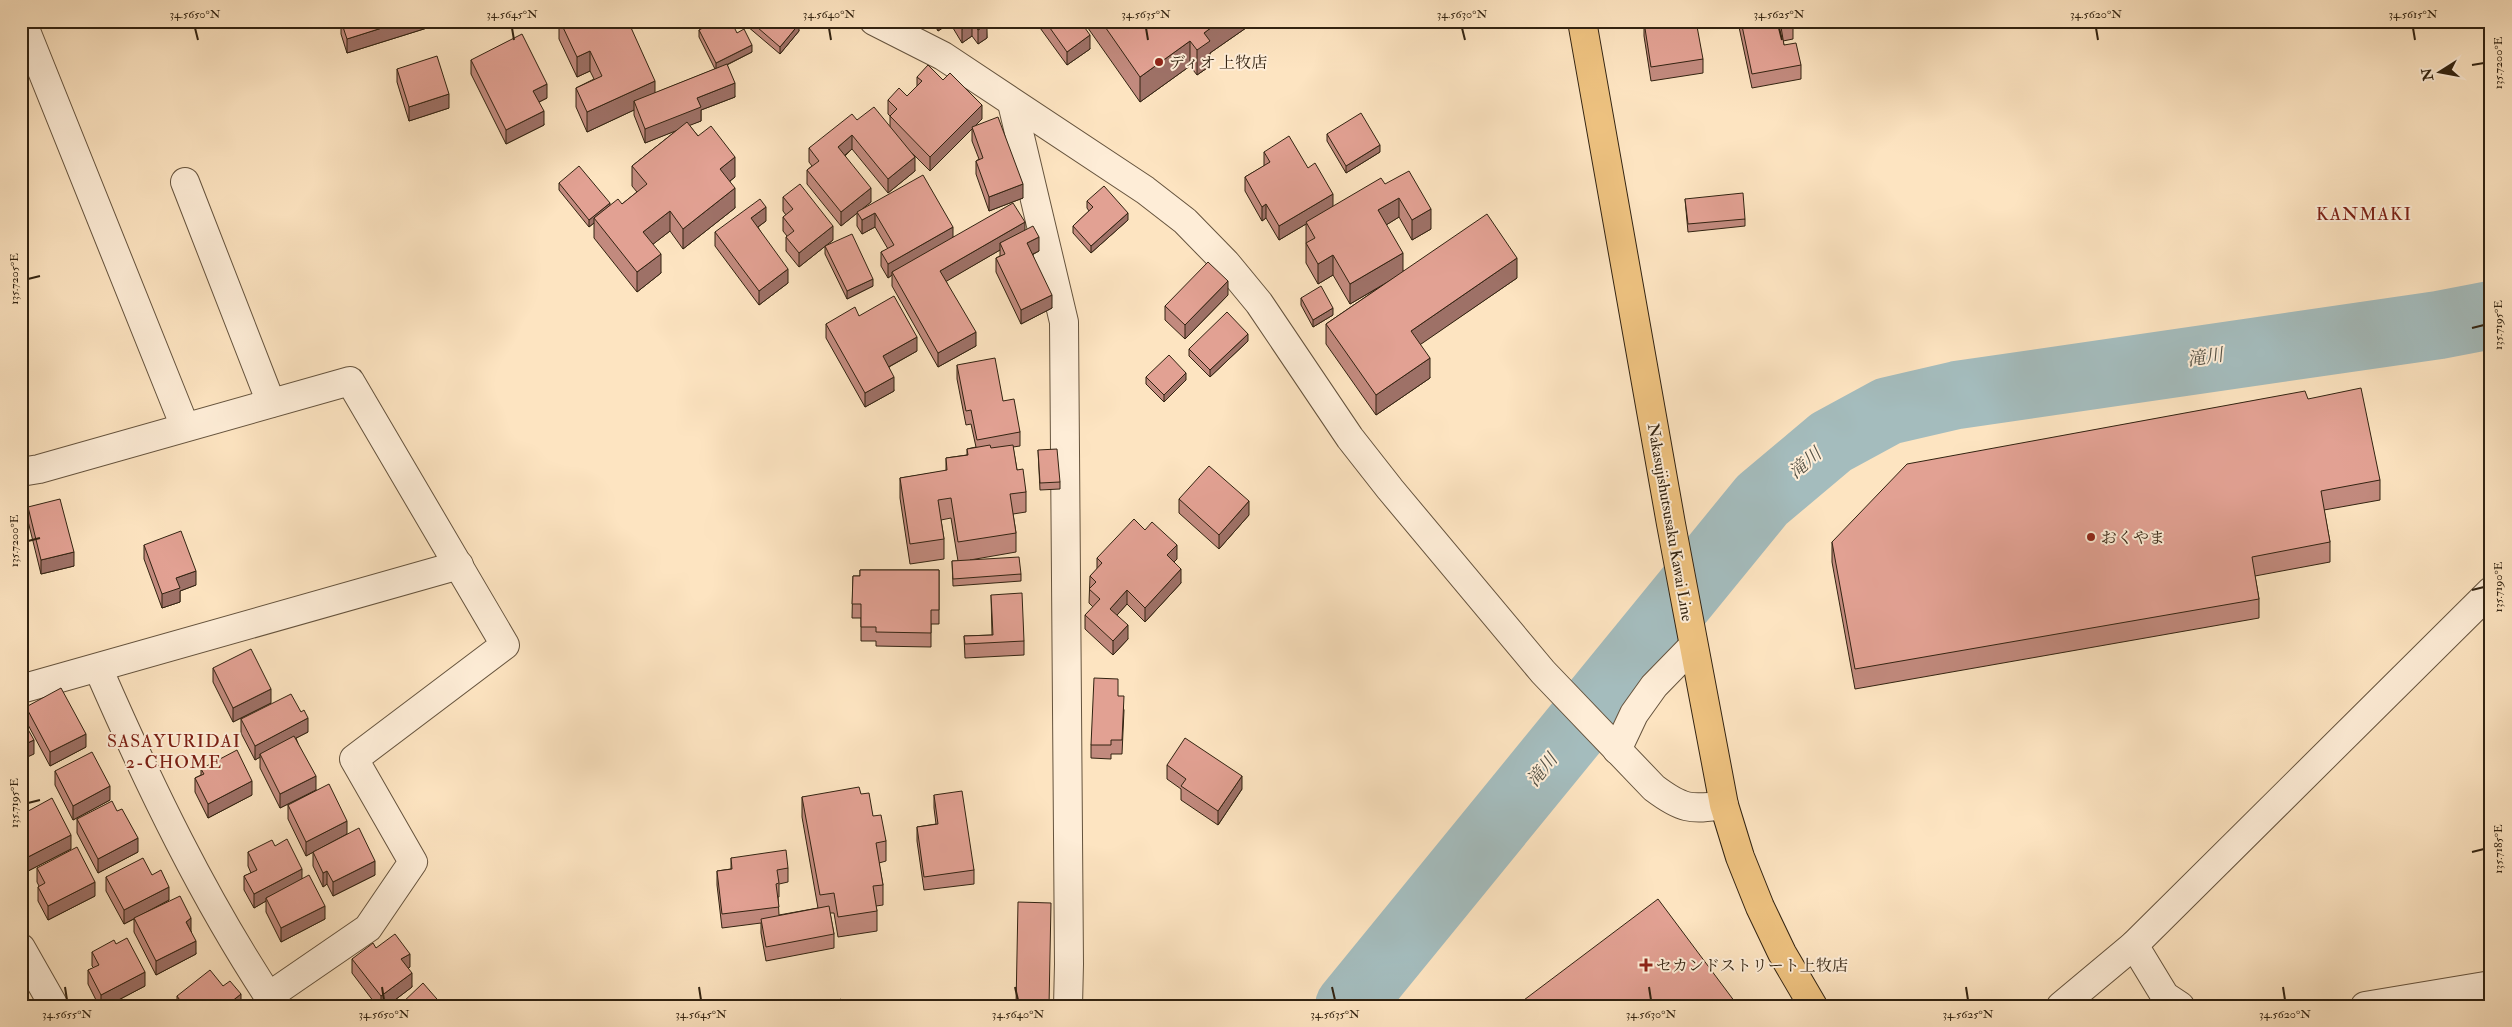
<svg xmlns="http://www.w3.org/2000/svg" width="2512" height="1027" font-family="'IM FELL Double Pica','Noto Serif JP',serif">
<rect width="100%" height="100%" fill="#fde4c1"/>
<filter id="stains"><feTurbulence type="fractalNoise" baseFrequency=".004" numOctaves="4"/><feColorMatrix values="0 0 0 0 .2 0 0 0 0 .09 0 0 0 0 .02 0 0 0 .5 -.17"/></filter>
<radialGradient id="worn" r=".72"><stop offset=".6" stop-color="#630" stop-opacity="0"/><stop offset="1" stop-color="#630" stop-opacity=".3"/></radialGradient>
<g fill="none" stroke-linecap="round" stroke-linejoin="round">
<polyline stroke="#a4bcbd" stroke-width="68" points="1349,1006 1762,500 1831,442 1888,411 1957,395 2439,325 2491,315"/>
<g stroke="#65533d" stroke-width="30">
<g id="minor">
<polyline points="22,21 185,427"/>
<path d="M 874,21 L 943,56 L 1145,190 L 1185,221 L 1226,263 L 1259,303 L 1350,438 L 1390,489 L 1543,672 L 1654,788 C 1682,809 1690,810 1724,805"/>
<polyline points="1012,103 1064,322 1069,964 1068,1006"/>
<polyline points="185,182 271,403"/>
<polyline points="21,472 39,469 350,381 505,645 354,759 413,862 368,928 269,996"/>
<path d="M 98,668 C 149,785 204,900 275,1006"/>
<polyline points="21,689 459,565"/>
<polyline points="1617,750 1634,714 1654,686 1693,646"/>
<polyline points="2134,945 2165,996 2180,1006"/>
<polyline points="21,948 54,1006"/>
<polyline points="2061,1006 2134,945 2491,591"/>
<polyline points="2365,1006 2491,985"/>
</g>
</g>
<g stroke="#322311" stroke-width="30">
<polyline id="major" points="1582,21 1671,524 1724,805 1740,857 1760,907 1782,953 1813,1006"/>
</g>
<use href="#minor" stroke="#feedd7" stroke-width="28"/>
<use href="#major" stroke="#eec280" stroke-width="28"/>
</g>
<g fill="#c28a7e" stroke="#322311">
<polygon points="341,21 427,21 427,28 347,53 341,34"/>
<polygon points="463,21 475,21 463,24"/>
<polygon points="559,21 628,21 655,93 715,69 699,37 699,30 737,33 752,52 727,65 735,97 701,110 701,121 689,125 698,136 735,177 730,181 735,208 683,249 670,231 653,244 661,273 637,292 594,238 594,223 589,227 559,190 559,183 610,206 622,204 637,192 632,186 632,166 677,130 645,143 634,115 634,110 587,132 576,107 576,88 594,79 590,71 577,77 559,39"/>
<polygon points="747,21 796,21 799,31 780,54 747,26"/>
<polygon points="932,21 986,21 987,38 978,44 972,36 962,43 950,23 938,31"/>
<polygon points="1035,21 1080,21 1090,49 1067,65"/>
<polygon points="1083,21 1256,21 1210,53 1210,66 1197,75 1190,66 1140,102"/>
<polygon points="1739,21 1792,21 1793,25 1793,39 1783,41 1784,45 1801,65 1801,79 1752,88 1739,27"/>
<polygon points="1644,22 1703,59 1703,73 1651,81 1644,36"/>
<polygon points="471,60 547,98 539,102 544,125 506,144 471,74"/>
<polygon points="397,69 449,108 409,121 397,82"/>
<polygon points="917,77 982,119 975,126 1023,198 989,211 976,174 976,161 979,159 972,141 972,129 930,171 909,150 915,171 888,193 852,149 845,156 871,202 863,208 953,237 1025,231 1039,251 1032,255 1052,308 1021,324 996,272 996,258 1000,256 1000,250 946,281 976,346 938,367 892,286 892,275 888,278 881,266 881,252 888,249 875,227 862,234 857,226 857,213 841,226 807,184 807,170 812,166 809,162 809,148 857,120 890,127 890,116 888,114 888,100 907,96 917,86"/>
<polygon points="1327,134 1380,152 1346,173 1327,141"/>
<polygon points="1264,152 1308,168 1333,207 1385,184 1431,229 1412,240 1399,217 1386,225 1403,271 1517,278 1420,344 1430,378 1376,415 1326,344 1326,324 1383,285 1350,304 1333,275 1318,284 1306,263 1306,224 1279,240 1266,218 1262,221 1245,191 1245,177 1264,166"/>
<polygon points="783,197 833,240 799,267 786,251 786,237 787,236 783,231 783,217 786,215 783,211"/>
<polygon points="1685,199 1745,219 1745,226 1688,232"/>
<polygon points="1087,201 1128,220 1091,253 1073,233 1073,226 1089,211 1087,208"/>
<polygon points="766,221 758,227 788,283 759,305 715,246 715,232"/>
<polygon points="825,246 873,286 847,299 825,254"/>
<polygon points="1228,295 1185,339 1165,320 1165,306"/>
<polygon points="1301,298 1333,315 1313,327 1301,305"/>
<polygon points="859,316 917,351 889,367 894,391 865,407 826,338 826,324"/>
<polygon points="1248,341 1210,377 1189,356 1189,349"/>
<polygon points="957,365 1003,401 1020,432 1020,446 1013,447 1017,470 1026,492 1026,512 1013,514 1016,533 1016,552 970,560 1021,574 1021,581 953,586 952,561 958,561 951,518 941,520 944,539 944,559 910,564 900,498 900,478 946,471 946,458 967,455 967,449 976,447 971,424 966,425 957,379"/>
<polygon points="1146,377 1186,380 1164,402 1146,384"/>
<polygon points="2308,399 2380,480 2380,500 2324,510 2330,542 2330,562 2255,576 2259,599 2259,618 1855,689 1832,562 1832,542"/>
<polygon points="1038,450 1060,482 1060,489 1040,490"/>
<polygon points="1179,499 1249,515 1219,549 1179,513"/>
<polygon points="28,507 74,566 41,574 28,521"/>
<polygon points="1145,530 1177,559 1174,562 1181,583 1145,622 1127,604 1117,615 1128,639 1113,655 1085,629 1085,615 1093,607 1089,603 1090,576 1097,569 1097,558"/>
<polygon points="144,545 196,585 180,591 180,602 162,608 144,559"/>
<polygon points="860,570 939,570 939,624 931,624 931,647 876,646 876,641 861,641 861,618 852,618 853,576 860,576"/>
<polygon points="991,595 1024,641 1024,655 965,658 964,636 992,635"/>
<polygon points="213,668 271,703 233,722 213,682"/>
<polygon points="1118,696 1124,710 1122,754 1111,754 1111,759 1091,758 1091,745"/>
<polygon points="26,707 86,747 50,766 26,721"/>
<polygon points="241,719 308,732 296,738 316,790 280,808 260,768 260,757 255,760 241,733"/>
<polygon points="1167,765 1242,789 1218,825 1181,800 1181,789 1167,779"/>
<polygon points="201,769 252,795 208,818 195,792 195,778 201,775"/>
<polygon points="55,771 110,800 73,820 55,785"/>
<polygon points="861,794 886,841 886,861 879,863 883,885 883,905 876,906 877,911 877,931 838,937 834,913 830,913 834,934 834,948 766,961 761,933 761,923 722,928 717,885 717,871 731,869 731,858 788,868 788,882 779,884 779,897 778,897 779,915 818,908 802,817 802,797"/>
<polygon points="934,795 974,870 974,884 924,890 917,841 917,827 936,824 934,808"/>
<polygon points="288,805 347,834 375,875 333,896 327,884 323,887 313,866 313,852 335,840 306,856 288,819"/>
<polygon points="21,815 71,849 28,871 21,857"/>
<polygon points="77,819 138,852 98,873 77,833"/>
<polygon points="275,846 302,879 325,919 281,942 266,912 266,901 254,908 244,890 244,876 251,873 248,866 248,852"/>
<polygon points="37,868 95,896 48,920 38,901 38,887 39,886 37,882"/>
<polygon points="152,875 169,900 156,907 191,931 196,954 156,975 134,932 134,919 124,924 106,891 106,877"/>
<polygon points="376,948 410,967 408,969 412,987 387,1006 377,1006 352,973 352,959"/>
<polygon points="92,952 145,986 107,1006 99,1006 88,984 88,970 94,968 92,966"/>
<polygon points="223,986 241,1006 177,1006 177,996"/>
</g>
<g fill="#9e7167" stroke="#322311">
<polygon points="404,21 427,21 427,28 347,53 347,39"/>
<polygon points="938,21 950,21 950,23 938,31"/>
<polygon points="1220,21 1256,21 1210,53 1210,66 1197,75 1197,50 1204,33"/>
<polygon points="972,22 972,36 962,43 962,29"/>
<polygon points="799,24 799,31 780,54 780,47"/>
<polygon points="987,24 987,38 978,44 978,30"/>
<polygon points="1090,35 1090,49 1067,65 1067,52"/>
<polygon points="1190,41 1190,66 1140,102 1140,77"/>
<polygon points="752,45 752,52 716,70 716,63"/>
<polygon points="590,51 590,71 577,77 577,57"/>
<polygon points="655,81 655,100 634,101 634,110 587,132 587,112"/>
<polygon points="735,83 735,97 701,110 701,121 645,143 645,129 697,98"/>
<polygon points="547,84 547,98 533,105 533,91"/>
<polygon points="449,94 449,108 409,121 409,107"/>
<polygon points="982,105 982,119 930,171 930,157"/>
<polygon points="544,111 544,125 506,144 506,130"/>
<polygon points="852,135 852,149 838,161 838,147"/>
<polygon points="1380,145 1380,152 1346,173 1346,166"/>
<polygon points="735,157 735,177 720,189 720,169"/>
<polygon points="915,157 915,171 888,193 888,179"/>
<polygon points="1023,184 1023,198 989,211 989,197"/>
<polygon points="735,188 735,208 683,249 683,229"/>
<polygon points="871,188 871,202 841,226 841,212"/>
<polygon points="1333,194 1333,208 1279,240 1279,226"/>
<polygon points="1399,198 1399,217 1378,230 1378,210"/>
<polygon points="610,203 610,210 594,218 594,223 589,227 589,220"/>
<polygon points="1266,204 1266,218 1262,221 1262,207"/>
<polygon points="766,207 766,221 751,232 751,218"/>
<polygon points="1431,209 1431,229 1412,240 1412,220"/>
<polygon points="670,211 670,231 643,252 643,232"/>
<polygon points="875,213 875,227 862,234 862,220"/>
<polygon points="1128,213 1128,220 1091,253 1091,246"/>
<polygon points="1025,222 1025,236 1000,243 1000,250 940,285 940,271"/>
<polygon points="833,226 833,240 799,267 799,253"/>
<polygon points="953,227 953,241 892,272 892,275 888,278 888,264"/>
<polygon points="1039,237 1039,251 1027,257 1027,243"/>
<polygon points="1403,253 1403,273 1350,304 1350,284"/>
<polygon points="661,254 661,273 637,292 637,272"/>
<polygon points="1333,255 1333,275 1318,284 1318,264"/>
<polygon points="1517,258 1517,278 1411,351 1411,331"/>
<polygon points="788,269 788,283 759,305 759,291"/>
<polygon points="873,279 873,286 847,299 847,291"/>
<polygon points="1228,281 1228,295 1185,339 1185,325"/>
<polygon points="1052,295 1052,308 1021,324 1021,310"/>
<polygon points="1333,308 1333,315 1313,327 1313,320"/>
<polygon points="976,332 976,346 938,367 938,353"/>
<polygon points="1248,334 1248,341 1210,377 1210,370"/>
<polygon points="917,337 917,351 883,370 883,356"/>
<polygon points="1430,358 1430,378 1376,415 1376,395"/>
<polygon points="1186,373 1186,380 1164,402 1164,395"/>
<polygon points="894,377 894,391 865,407 865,393"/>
<polygon points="1249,501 1249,515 1219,549 1219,535"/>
<polygon points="1177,545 1177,559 1167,569 1167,555"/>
<polygon points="74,552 74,566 41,574 41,560"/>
<polygon points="1181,569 1181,583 1145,622 1145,608"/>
<polygon points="196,571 196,585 180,591 180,602 162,608 162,594 176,578"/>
<polygon points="1127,590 1127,604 1110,623 1110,609"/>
<polygon points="1128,625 1128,639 1113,655 1113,641"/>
<polygon points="271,689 271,703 233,722 233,708"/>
<polygon points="308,718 308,732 261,756 260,754 260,757 255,760 255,746"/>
<polygon points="86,734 86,747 50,766 50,752"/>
<polygon points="34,740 34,754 21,760 21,746"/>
<polygon points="316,776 316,790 280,808 280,794"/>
<polygon points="1242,776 1242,789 1218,825 1218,811"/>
<polygon points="252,781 252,795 208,818 208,804"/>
<polygon points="110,786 110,800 73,820 73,806"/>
<polygon points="347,821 347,834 306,856 306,842"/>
<polygon points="71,835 71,849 28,871 28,857"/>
<polygon points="138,838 138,852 98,873 98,859"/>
<polygon points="375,861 375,875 333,896 333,882"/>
<polygon points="302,869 302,882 266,898 266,901 254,908 254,894"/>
<polygon points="327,871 327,884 323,887 323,873"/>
<polygon points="95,882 95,896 48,920 48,906"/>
<polygon points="169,887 169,900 124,924 124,910"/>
<polygon points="325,906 325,919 281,942 281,928"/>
<polygon points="191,918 191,932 186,922"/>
<polygon points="196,941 196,954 156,975 156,961"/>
<polygon points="410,954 410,967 401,973 401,959"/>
<polygon points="145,972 145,986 107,1006 101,1006 101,995"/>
<polygon points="412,973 412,987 387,1006 381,1006 381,996"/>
<polygon points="241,994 241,1006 226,1006"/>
</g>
<g fill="#e2a193" stroke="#322311">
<polygon points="341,21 404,21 347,39"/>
<polygon points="560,21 628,21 655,81 587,112 576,88 602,76 590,51 577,57"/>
<polygon points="716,21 731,21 737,33 744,29 752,45 716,63 699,30"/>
<polygon points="750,21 796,21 799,24 780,47"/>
<polygon points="957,21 986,21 987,24 978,30 972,22 962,29"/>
<polygon points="1045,21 1080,21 1090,35 1067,52"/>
<polygon points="1101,21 1220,21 1204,33 1210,41 1197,50 1190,41 1140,77"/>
<polygon points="1650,21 1696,21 1703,59 1651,67 1644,22"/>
<polygon points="1741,21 1792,21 1793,25 1781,27 1784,45 1796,43 1801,65 1752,74"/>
<polygon points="522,34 547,84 533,91 544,111 506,130 471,60"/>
<polygon points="437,56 449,94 409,107 397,69"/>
<polygon points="727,64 735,83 697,98 701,107 645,129 634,101"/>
<polygon points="928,65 943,80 950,73 982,105 930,157 890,116 897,109 888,100 899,88 907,96 922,81 917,77"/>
<polygon points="874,107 915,157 888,179 852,135 838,147 871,188 841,212 807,170 819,161 809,148 852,114 857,120"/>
<polygon points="1361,113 1380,145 1346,166 1327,134"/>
<polygon points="998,117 1023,184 989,197 976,161 983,158 972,127"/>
<polygon points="687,122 698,136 711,126 735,157 720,169 735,188 683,229 670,211 643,232 661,254 637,272 594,218 618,199 622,204 647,184 632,166"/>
<polygon points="1289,136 1308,168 1315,163 1333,194 1279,226 1266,204 1262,207 1245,177 1270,162 1264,152"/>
<polygon points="579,166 610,203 589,220 559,183"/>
<polygon points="1409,171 1431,209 1412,220 1399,198 1378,210 1403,253 1350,284 1333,255 1318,264 1306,243 1315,238 1306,222 1381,178 1385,184"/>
<polygon points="923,175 953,227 888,264 881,252 894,245 875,213 862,220 857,212"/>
<polygon points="800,184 833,226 799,253 786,237 794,231 783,217 793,209 783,197"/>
<polygon points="1104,186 1128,213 1091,246 1073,226 1093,207 1087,201"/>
<polygon points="1743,193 1745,219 1688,224 1685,199"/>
<polygon points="760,199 766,207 751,218 788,269 759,291 715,232"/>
<polygon points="1013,203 1025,222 940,271 976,332 938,353 892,272"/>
<polygon points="1487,214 1517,258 1411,331 1430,358 1376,395 1326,324"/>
<polygon points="1033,226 1039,237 1027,243 1052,295 1021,310 996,258 1005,254 1000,243"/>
<polygon points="852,234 873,279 847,291 825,246"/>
<polygon points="1208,262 1228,281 1185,325 1165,306"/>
<polygon points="1321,286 1333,308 1313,320 1301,298"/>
<polygon points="894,296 917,337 883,356 894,377 865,393 826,324 855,307 859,316"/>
<polygon points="1227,312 1248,334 1210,370 1189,349"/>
<polygon points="1169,355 1186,373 1164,395 1146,377"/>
<polygon points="995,358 1003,401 1014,399 1020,432 977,440 971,410 966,411 957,365"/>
<polygon points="2361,388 2380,480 2321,491 2330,542 2252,557 2259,599 1855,669 1832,542 1907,464 2305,391 2308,399"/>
<polygon points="990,445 991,448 1013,445 1017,470 1023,469 1026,492 1010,494 1016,533 958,542 951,498 938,500 944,539 910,544 900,478 947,470 946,458 968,455 967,449"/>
<polygon points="1057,449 1060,482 1040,483 1038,450"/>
<polygon points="1209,466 1249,501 1219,535 1179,499"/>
<polygon points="60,499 74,552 41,560 28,507"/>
<polygon points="1134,519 1145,530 1152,522 1177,545 1167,555 1181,569 1145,608 1127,590 1110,609 1128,625 1113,641 1085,615 1100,599 1089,589 1096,582 1090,576 1102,563 1097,558"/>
<polygon points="181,531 196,571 176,578 180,588 162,594 144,545"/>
<polygon points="1019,557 1021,574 953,579 952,561"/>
<polygon points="860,570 939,570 939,610 931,610 931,633 876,632 876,627 861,627 861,604 852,604 853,576 860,576"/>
<polygon points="1022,593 1024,641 965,644 964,636 993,635 991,595"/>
<polygon points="251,649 271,689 233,708 213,668"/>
<polygon points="1094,678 1118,679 1118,696 1124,696 1122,740 1111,740 1111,745 1091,745"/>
<polygon points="61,688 86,734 50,752 26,707"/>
<polygon points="291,694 301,712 304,710 308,718 255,746 241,719"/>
<polygon points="21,717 34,740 21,746"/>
<polygon points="294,736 316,776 280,794 260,754"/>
<polygon points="1185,738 1242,776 1218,811 1181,786 1186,779 1167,765"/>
<polygon points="237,750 252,781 208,804 195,778 204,774 201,769"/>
<polygon points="92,752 110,786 73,806 55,771"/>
<polygon points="329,784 347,821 306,842 288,805"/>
<polygon points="859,787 861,794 869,793 873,816 881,815 886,841 876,843 883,885 873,886 877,911 838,917 834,893 820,895 802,797"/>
<polygon points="962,791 974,870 924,877 917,827 938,824 934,795"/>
<polygon points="52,798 71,835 28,857 21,843 21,836 23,835 21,832 21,815"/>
<polygon points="112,801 117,811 122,809 138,838 98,859 77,819"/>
<polygon points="359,828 375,861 333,882 327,871 323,873 313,852"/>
<polygon points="287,839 302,869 254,894 244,876 257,870 248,852 272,840 275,846"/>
<polygon points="77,847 95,882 48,906 38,887 45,883 37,868"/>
<polygon points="786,850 788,868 777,870 779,883 776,884 779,907 722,914 717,871 732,869 731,858"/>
<polygon points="143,858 152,875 161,870 169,887 124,910 106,877"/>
<polygon points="309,875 325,906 281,928 266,898"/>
<polygon points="180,896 191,918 186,922 196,941 156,961 134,918"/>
<polygon points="1658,899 1738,1006 1516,1006"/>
<polygon points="1018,902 1051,903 1049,1006 1016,1006"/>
<polygon points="829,906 834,934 766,947 761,919"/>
<polygon points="395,934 410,954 401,959 412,973 381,996 352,959 373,943 376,948"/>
<polygon points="127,938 145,972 101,995 88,970 99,965 92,952 114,940 116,944"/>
<polygon points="210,970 223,986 230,981 241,994 226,1006 184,1006 177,996"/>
<polygon points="423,983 443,1006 399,1006"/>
<polygon points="840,999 854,1006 837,1006"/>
</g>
<path fill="none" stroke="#322311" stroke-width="2" d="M 195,28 L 198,40M 512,28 L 514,40M 829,28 L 831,40M 1146,28 L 1148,40M 1462,28 L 1465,40M 1779,28 L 1782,40M 2096,28 L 2098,40M 2413,28 L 2415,40M 2472,65 L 2484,63M 28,279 L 40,276M 2472,328 L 2484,325M 28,541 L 40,538M 2472,590 L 2484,587M 28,803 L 40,800M 2472,852 L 2484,849M 65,987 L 67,1000M 382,987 L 384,1000M 699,987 L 701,1000M 1015,987 L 1018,1000M 1332,987 L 1335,1000M 1649,987 L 1651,1000M 1966,987 L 1968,1000M 2283,987 L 2285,1000"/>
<g fill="#8f2418" stroke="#feedd7" stroke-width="2">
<circle cx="1159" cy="62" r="5"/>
<circle cx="2091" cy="537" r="5"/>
<path d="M1643.5 957.5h5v5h5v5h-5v5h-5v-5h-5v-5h5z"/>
</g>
<g text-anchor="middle" stroke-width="4" stroke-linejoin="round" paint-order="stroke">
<g font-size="16" fill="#322311" stroke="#feedd7" text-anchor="start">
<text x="1169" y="68">ディオ 上牧店</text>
<text x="2101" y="543">おくやま</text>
<text x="1656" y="971">セカンドストリート上牧店</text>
</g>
<g font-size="16" fill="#322311" stroke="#feedd7">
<text transform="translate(1671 522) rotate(80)" y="6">Nakasujishutsusaku Kawai Line</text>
</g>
<g font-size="18" letter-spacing="1" fill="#7a1f14" stroke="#feedd7">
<text x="2364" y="220">KANMAKI</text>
<text x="174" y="747">SASAYURIDAI<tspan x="174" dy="21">2-CHOME</tspan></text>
</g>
<g font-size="18" font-style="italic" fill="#545145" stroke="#feedd7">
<text transform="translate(2205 357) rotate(-9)" y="6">滝川</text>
<text transform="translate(1805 463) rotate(-40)" y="6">滝川</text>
<text transform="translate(1542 770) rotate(-51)" y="6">滝川</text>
</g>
</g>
<rect width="2512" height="1027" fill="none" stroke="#fde4c1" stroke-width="55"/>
<g transform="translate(2440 72) rotate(259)" stroke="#feedd7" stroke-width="4" paint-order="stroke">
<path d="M0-4L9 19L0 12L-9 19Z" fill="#322311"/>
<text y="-8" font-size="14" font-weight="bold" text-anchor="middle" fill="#322311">N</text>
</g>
<rect x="28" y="28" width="2456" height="972" fill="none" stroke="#322311" stroke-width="2"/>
<g font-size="12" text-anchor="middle" fill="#322311">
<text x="195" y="18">34.5650°N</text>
<text x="512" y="18">34.5645°N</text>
<text x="829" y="18">34.5640°N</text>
<text x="1146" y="18">34.5635°N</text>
<text x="1462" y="18">34.5630°N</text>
<text x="1779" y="18">34.5625°N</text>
<text x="2096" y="18">34.5620°N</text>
<text x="2413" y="18">34.5615°N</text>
<text transform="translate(2498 63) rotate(-90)" y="4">135.7200°E</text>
<text transform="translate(14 279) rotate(-90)" y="4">135.7205°E</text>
<text transform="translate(2498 325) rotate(-90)" y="4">135.7195°E</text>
<text transform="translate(14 541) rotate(-90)" y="4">135.7200°E</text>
<text transform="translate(2498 587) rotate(-90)" y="4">135.7190°E</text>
<text transform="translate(14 803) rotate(-90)" y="4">135.7195°E</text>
<text transform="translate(2498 849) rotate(-90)" y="4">135.7185°E</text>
<text x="67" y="1018">34.5655°N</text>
<text x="384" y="1018">34.5650°N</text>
<text x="701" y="1018">34.5645°N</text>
<text x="1018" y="1018">34.5640°N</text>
<text x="1335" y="1018">34.5635°N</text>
<text x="1651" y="1018">34.5630°N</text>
<text x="1968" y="1018">34.5625°N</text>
<text x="2285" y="1018">34.5620°N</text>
</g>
<rect width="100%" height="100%" filter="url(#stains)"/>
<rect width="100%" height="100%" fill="url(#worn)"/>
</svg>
